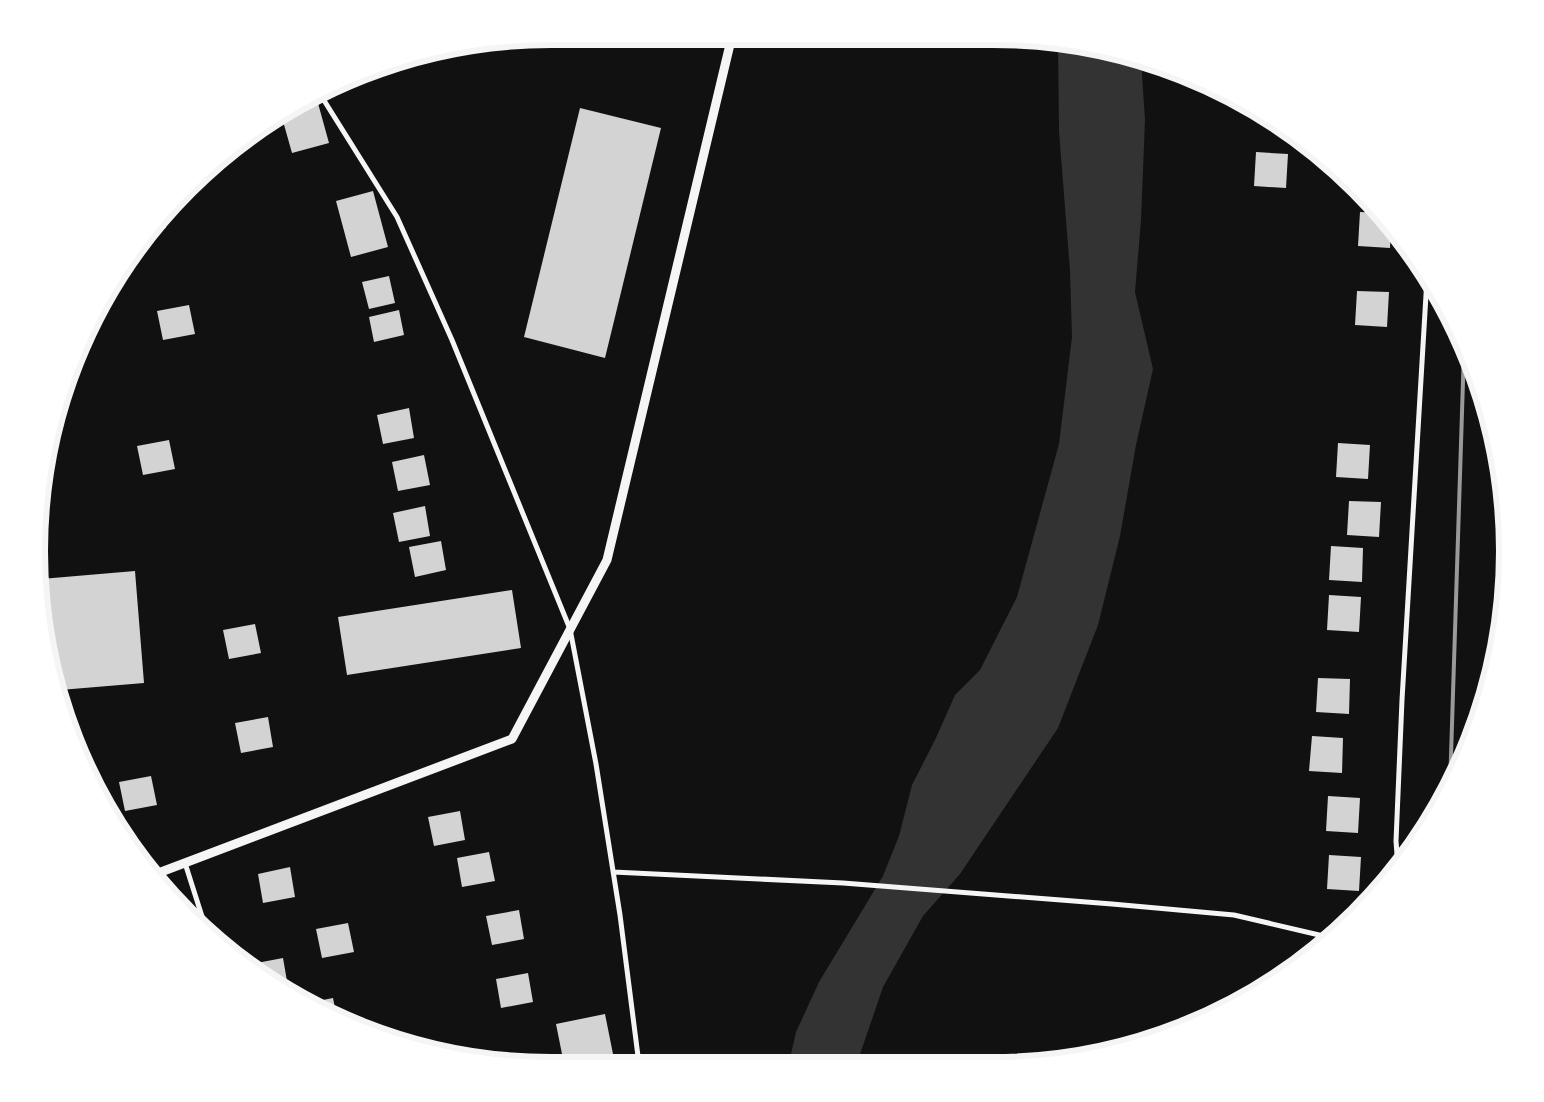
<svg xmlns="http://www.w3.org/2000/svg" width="1544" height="1102" viewBox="0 0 1544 1102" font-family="Inter,sans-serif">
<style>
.water{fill:#333}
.building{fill:#d3d3d3}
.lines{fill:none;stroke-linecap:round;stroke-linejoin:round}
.minor{stroke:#f5f5f5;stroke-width:5}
.tertiary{stroke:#f5f5f5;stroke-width:9}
.rail{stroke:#9a9a9a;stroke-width:4}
.rim{fill:none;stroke:#f5f5f5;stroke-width:6}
</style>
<rect width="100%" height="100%" fill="#111"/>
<!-- water -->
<path class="water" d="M 1058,43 L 1094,46 L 1141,60 L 1145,120 L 1141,220 L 1135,292 L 1153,369 L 1136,445 L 1120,536 L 1098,625 L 1058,728 L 960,874 L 923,916 L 883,987 L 857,1063 L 789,1063 L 796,1032 L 819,982 L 883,876 L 899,836 L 912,785 L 935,740 L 955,695 L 980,670 L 1017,597 L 1059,444 L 1072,337 L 1070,271 L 1059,131 Z"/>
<!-- building -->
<path class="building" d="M 316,96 L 329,143 L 292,153 L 281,114 Z
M 580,108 L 661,128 L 605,358 L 524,337 Z
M 1256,152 L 1288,154 L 1286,188 L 1254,186 Z
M 1335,167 L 1344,175 L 1335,175 Z
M 373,191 L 388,247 L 351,257 L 336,201 Z
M 1360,212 L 1381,213 L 1391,227 L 1390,248 L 1358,246 Z
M 163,213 L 166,228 L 151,231 Z
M 389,276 L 395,303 L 369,309 L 362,282 Z
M 1357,291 L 1389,292 L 1387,327 L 1355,325 Z
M 189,305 L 195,334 L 163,340 L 157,311 Z
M 399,310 L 404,335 L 374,342 L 369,317 Z
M 409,408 L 414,438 L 383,444 L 377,415 Z
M 169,440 L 175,469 L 143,475 L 137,446 Z
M 1338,443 L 1370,445 L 1368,479 L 1336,477 Z
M 424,455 L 430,485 L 398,491 L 392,462 Z
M 1349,501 L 1381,502 L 1379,537 L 1347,535 Z
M 425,506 L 430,536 L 399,542 L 393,513 Z
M 441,541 L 446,570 L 415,577 L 409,547 Z
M 1331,546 L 1363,548 L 1362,582 L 1329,580 Z
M 135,571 L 144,683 L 60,690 L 41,618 L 41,579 Z
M 512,590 L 521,648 L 347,675 L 338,617 Z
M 1329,595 L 1361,597 L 1359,632 L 1327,630 Z
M 255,624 L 261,653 L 229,659 L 223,630 Z
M 1318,678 L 1350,679 L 1349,714 L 1316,712 Z
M 268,717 L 273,747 L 241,753 L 235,723 Z
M 1312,736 L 1343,738 L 1342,773 L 1309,771 Z
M 151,776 L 157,805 L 125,811 L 119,782 Z
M 1328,796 L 1360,798 L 1358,833 L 1326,831 Z
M 460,811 L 465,840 L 434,846 L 428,817 Z
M 489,852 L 495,881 L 462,887 L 457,858 Z
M 1329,855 L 1361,857 L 1359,891 L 1327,889 Z
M 290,867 L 295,897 L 263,903 L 258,874 Z
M 519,910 L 524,939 L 492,945 L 486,916 Z
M 348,923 L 354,952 L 322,958 L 316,929 Z
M 283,958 L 288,987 L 284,988 L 251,968 L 251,964 Z
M 528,973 L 533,1002 L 501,1008 L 496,979 Z
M 333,998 L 337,1018 L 323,1013 L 308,1003 Z
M 605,1014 L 615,1064 L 564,1064 L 556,1024 Z"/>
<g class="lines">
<!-- minor -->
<path class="minor" d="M 320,94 L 397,217 L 452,340 L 570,629 L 596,764 L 620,915 L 639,1064
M 185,863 L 206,929
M 1398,868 L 1396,841 L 1402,700 L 1427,278
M 613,872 L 843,883 L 1112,904 L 1234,915 L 1332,938"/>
<!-- tertiary -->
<path class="tertiary" d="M 153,875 L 512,739 L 607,560 L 732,36"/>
<!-- rail -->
<path class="rail" d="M 1450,787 L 1464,350"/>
</g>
<!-- crop -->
<path d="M0 0H1544V1102H0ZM551 45H993A506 506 0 0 1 1499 551V551A506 506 0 0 1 993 1057H551A506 506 0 0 1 45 551V551A506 506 0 0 1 551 45Z" fill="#fff" fill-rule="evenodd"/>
<path class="rim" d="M551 45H993A506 506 0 0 1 1499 551V551A506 506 0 0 1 993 1057H551A506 506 0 0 1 45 551V551A506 506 0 0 1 551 45Z"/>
</svg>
